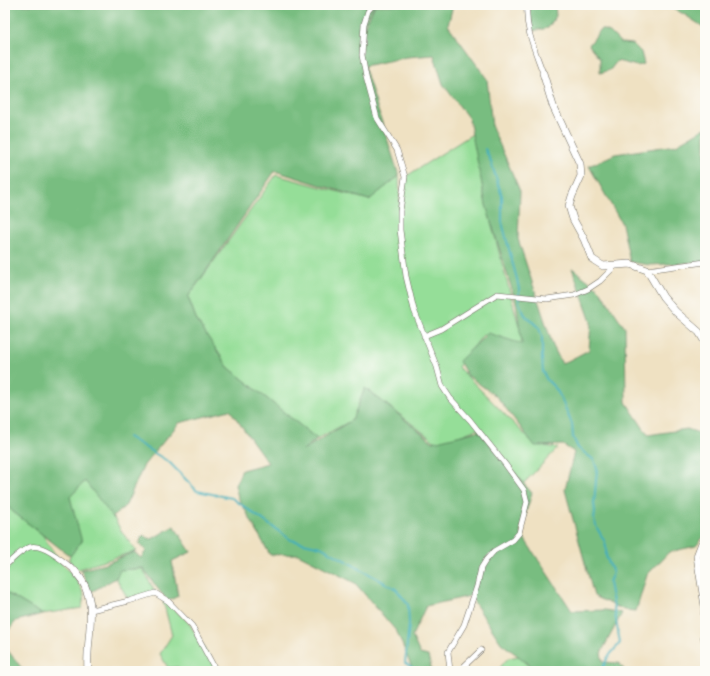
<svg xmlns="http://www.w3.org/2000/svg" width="710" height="676" viewBox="0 0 710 676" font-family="'Gochi Hand',sans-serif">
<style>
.green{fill:#95de98;stroke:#608462}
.forest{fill:#78bd80;stroke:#527456}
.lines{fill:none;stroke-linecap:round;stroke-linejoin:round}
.stream{stroke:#40afbb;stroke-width:2}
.street-casing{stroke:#706b60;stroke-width:6}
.secondary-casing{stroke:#706b60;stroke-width:8}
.street{stroke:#fff;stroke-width:5}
.secondary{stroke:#fff;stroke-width:7}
</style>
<rect width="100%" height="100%" fill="#fdfcf7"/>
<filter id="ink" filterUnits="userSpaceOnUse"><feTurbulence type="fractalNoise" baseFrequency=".025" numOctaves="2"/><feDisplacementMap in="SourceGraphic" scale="8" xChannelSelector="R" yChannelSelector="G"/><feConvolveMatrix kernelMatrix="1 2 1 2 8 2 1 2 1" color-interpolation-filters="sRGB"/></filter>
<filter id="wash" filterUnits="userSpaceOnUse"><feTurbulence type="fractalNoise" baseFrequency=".012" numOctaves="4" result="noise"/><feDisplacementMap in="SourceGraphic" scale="16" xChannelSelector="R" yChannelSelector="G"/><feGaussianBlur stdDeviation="0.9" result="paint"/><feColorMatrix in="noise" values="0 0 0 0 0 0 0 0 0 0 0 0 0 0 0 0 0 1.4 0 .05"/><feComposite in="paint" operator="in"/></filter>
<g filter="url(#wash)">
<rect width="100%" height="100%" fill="#efe1c2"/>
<!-- green -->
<path class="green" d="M 474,133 L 484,196 L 526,352 L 483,335 L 458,367 L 535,445 L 558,448 L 524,483 L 477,429 L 438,444 L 365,388 L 352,420 L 317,439 L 228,367 L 197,321 L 188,297 L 276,175 L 369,200 L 399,176 L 400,211 L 405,177 Z
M 85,481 L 112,515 L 122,532 L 136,551 L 76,570 L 71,563 L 69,558 L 80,542 L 70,497 Z
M 5,503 L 12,511 L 42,534 L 60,562 L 74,575 L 84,594 L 82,608 L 42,614 L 5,592 Z
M 119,569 L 143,569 L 156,594 L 128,599 L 116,578 Z
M 162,597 L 189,623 L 218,671 L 181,671 L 178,667 L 168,668 L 160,654 L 172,635 Z
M 519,656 L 535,671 L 497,671 L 508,658 Z"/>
<!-- forest -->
<path class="forest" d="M 5,5 L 374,5 L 364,24 L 364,28 L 375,5 L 453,5 L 448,25 L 487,79 L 492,127 L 520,191 L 518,239 L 553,346 L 562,364 L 589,350 L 591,322 L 572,268 L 599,289 L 625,328 L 626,402 L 648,435 L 687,429 L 705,435 L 705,535 L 696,546 L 669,552 L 647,575 L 636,611 L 624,610 L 594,596 L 565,490 L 574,452 L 563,445 L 535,446 L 497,397 L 467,375 L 459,361 L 488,333 L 522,344 L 516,303 L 486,205 L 469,119 L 443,84 L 434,55 L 407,57 L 364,66 L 399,176 L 369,200 L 275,171 L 188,297 L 197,321 L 228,367 L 317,439 L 303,450 L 352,420 L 365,388 L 433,442 L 478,431 L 532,493 L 520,532 L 572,611 L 605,610 L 622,613 L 601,653 L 603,662 L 619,663 L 625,671 L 538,671 L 501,643 L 470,596 L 426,606 L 412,636 L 420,654 L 428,656 L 432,671 L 412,671 L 412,668 L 397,632 L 355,583 L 298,554 L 270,555 L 238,497 L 235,485 L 242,470 L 268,463 L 230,410 L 179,423 L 144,465 L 126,505 L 113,517 L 114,519 L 85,481 L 70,497 L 82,542 C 76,546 75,551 70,556 L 12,511 L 5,503 Z
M 530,5 L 555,5 L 556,16 L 548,28 L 532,31 L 529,10 Z
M 668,5 L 705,5 L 705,28 L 685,15 Z
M 601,29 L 610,32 L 621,43 L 633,44 L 641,52 L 644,64 L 637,66 L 617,61 L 610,70 L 600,73 L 600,59 L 589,45 Z
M 705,128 L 705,262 L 650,265 L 630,262 L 622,224 L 589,166 L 615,154 L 676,145 Z
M 174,526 L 191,552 L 172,561 L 178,596 L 168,601 L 158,589 L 143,568 L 120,570 L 116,578 L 91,592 L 81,570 L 105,564 L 134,552 L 141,558 L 146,551 L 139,544 L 143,536 L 152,539 Z
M 5,592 L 42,614 L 16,621 L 5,635 Z
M 5,647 L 24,671 L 5,671 Z"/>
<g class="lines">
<!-- stream -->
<path class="stream" d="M 485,149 L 491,162 L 502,196 L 502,222 L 512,261 L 517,279 L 519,289 L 519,303 L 525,315 L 539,328 L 542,337 L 542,359 L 543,372 L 547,380 L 556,389 L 561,398 L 572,424 L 573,437 L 578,448 L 594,460 L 597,469 L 594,504 L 595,511 L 594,520 L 597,528 L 605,542 L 606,547 L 606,556 L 613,573 L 609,582 L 610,588 L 613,602 L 620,643 L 608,657 L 601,671
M 128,437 L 169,462 L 197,491 L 232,498 L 291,540 L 321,547 L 396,589 L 408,604 L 409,624 L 405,663 L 418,671"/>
</g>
</g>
<g filter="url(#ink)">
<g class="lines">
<!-- street casing -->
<g class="street-casing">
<path id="street" d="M 373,5 L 368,11 L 364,24 L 362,55 L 366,77 L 377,118 L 397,150 L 405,177 L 400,211 L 400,230 L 406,276 L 414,310 L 437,367 L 442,386 L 450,398 L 470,420 L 505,464 L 524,490 L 527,502 L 519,533 L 513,540 L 494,551 L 486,560 L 481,568 L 477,586 L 464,625 L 448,652 L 450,671
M 527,5 C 525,30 535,50 543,73
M 647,270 L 705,262
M 424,336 L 441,329 L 497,294 L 547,299 L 574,295 L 588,289 L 600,281 L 616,265
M 5,566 C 12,560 21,550 30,547 C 43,543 66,563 75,571
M 91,610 L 129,601 L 155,593 L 168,601 L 192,626 L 216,671
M 459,671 L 481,650"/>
</g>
<!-- secondary casing -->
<g class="secondary-casing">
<path id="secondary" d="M 543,73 L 553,106 L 580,164 L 581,176 L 572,196 L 569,206 L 573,219 L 584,239 L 592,259 L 603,266 L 630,264 L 647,270 L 663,297 L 676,312 L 699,332 L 705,342
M 705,540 L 702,543 L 697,556 L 705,606 L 704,633 L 705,641
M 75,571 C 102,601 85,636 88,671"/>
</g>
<!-- street -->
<use href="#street" class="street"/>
<!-- secondary -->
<use href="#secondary" class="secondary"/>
</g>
</g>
<!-- margin -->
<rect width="710" height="676" fill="none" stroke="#fdfcf7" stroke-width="20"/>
</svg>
